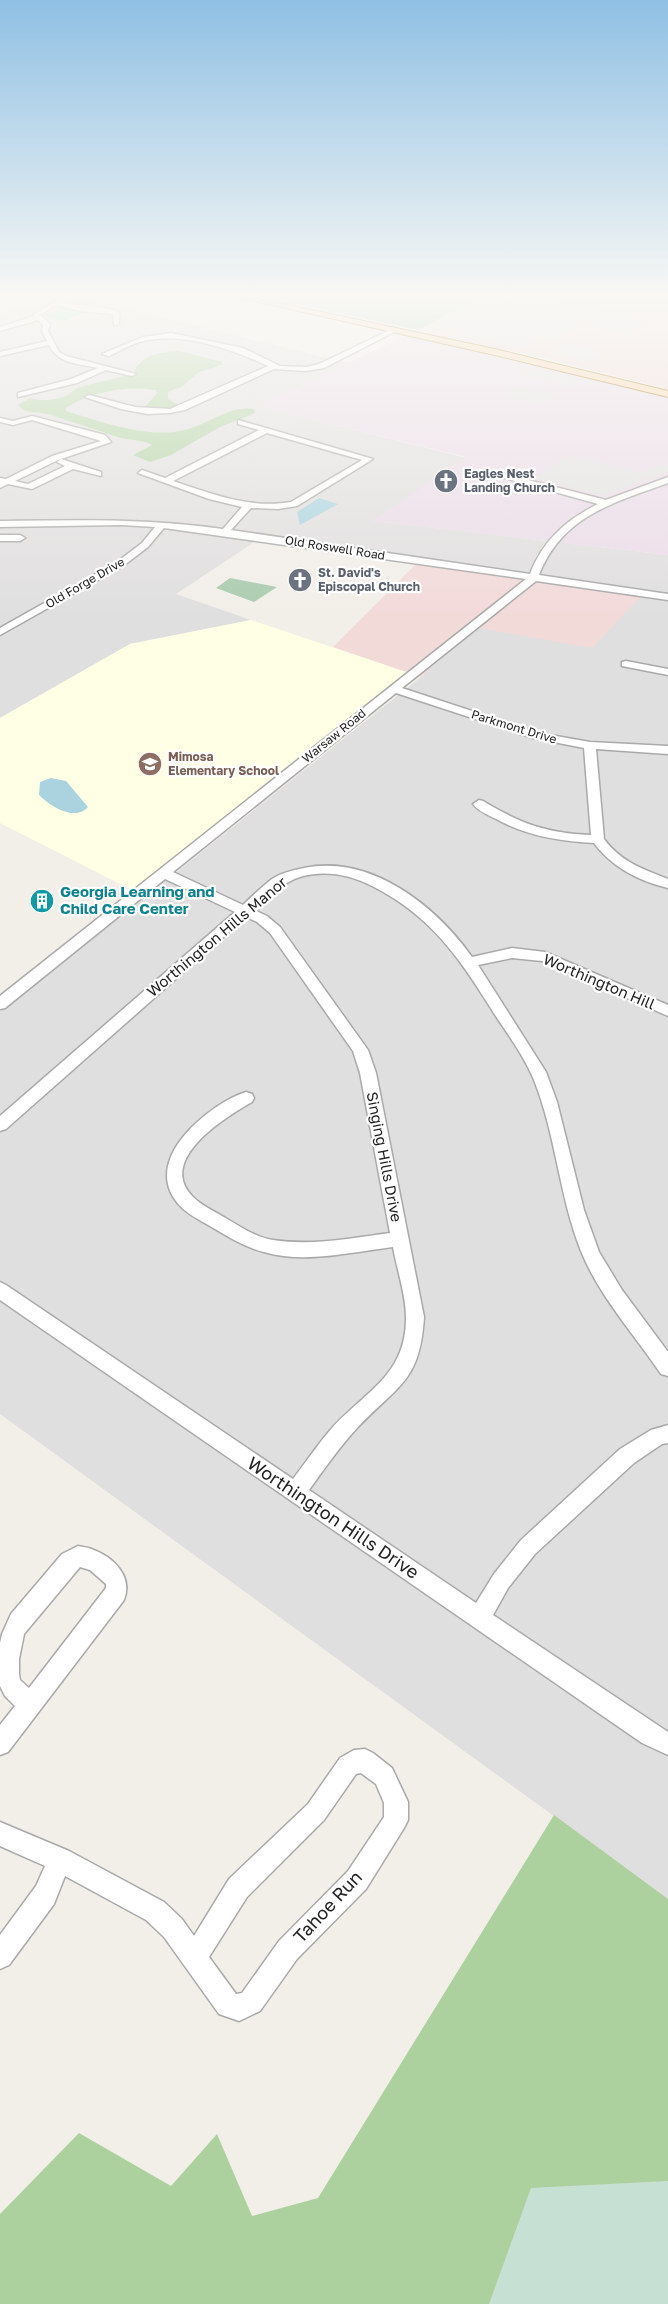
<svg xmlns="http://www.w3.org/2000/svg" width="668" height="2304" viewBox="0 0 668 2304" font-family="'Golos Text',sans-serif">
<style>
.residential{fill:#e0dfdf}
.commercial{fill:#f2dad9}
.industrial{fill:#ebdbe8}
.education{fill:#ffffe5}
.forest{fill:#add19e}
.wetland{fill:#c6e0d4}
.cemetery{fill:#aacbaf}
.pitch{fill:#88e0be}
.parking{fill:#e2e2e2}
.water{fill:#aad3df}
.lines{fill:none;stroke-linecap:round;stroke-linejoin:round}
.minor-casing{stroke:#a9a9a9;stroke-width:3}
.major-casing{stroke:#a06b00;stroke-width:2}
.minor{fill:#fff;fill-rule:evenodd}
.major{fill:#fcd6a4;fill-rule:evenodd}
.labels{text-anchor:middle;stroke-width:4.5;stroke-linejoin:round;paint-order:stroke}
.far-worship-label{font-size:12px;font-weight:bold;fill:#5b616d;stroke:#fff;text-anchor:start}
.far-street-label{font-size:12px;fill:#222;stroke:#fff}
.far-education-label{font-size:12px;font-weight:bold;fill:#785e54;stroke:#fff;text-anchor:start}
.culture-label{font-size:15px;font-weight:bold;fill:#0d838f;stroke:#fff;text-anchor:start}
.street-label{font-size:15px;fill:#222;stroke:#fff}
.near-street-label{font-size:18px;fill:#222;stroke:#fff}
</style>
<rect width="100%" height="100%" fill="#f2efe9"/>
<!-- residential -->
<path class="residential" d="M 75,296 L 348,363 L 258,406 L 467,458 L 373,521 L 668,555 L 668,1899 L 0,1414 L 0,1007 L 145,897 L 421,677 L 473,627 L 435,566 L 256,541 L 176,594 L 251,620 L 130,644 L 0,718 L 0,313 Z"/>
<!-- commercial -->
<path class="commercial" d="M 484,295 L 668,295 L 668,389 L 539,357 L 425,333 L 418,330 Z
M 417,563 L 645,592 L 592,648 L 473,627 L 421,677 L 333,647 Z"/>
<!-- industrial -->
<path class="industrial" d="M 405,336 L 507,358 L 668,398 L 668,555 L 372,521 L 466,457 L 257,406 Z"/>
<!-- education -->
<path class="education" d="M 251,620 L 412,674 L 138,893 L 0,823 L 0,718 L 130,644 Z"/>
<!-- forest -->
<path class="forest" d="M 179,351 L 222,362 L 222,365 L 199,372 L 183,386 L 168,392 L 168,399 L 179,405 C 169,411 156,411 145,407 L 157,393 L 156,390 C 128,385 89,392 66,408 L 66,411 C 102,422 147,439 185,430 C 209,424 229,405 254,409 L 255,413 L 220,427 L 171,455 L 150,462 L 133,455 L 152,445 L 146,442 L 121,438 L 48,414 L 25,411 L 18,405 L 30,398 C 41,402 57,400 68,395 C 72,393 74,389 78,388 C 97,381 116,380 134,372 C 142,354 162,352 179,351 Z
M 554,1815 L 668,1899 L 668,2304 L 0,2304 L 0,2214 L 79,2133 L 171,2186 L 217,2134 L 252,2216 L 318,2198 Z"/>
<!-- wetland -->
<path class="wetland" d="M 668,2181 L 668,2304 L 489,2304 L 531,2188 Z"/>
<!-- cemetery -->
<path class="cemetery" d="M 254,295 L 484,295 L 418,330 Z
M 230,578 L 277,587 L 254,602 L 216,588 Z"/>
<!-- pitch -->
<path class="pitch" d="M 63,307 L 85,312 L 64,321 L 42,316 Z"/>
<!-- parking -->
<path class="parking" d="M 490,295 L 539,297 L 648,321 L 626,335 L 580,325 L 550,342 L 541,340 L 522,349 L 453,334 L 456,332 L 441,329 L 439,330 L 428,326 Z
M 567,344 L 594,349 L 592,351 L 596,351 L 600,354 L 597,355 L 601,356 L 593,361 L 585,362 L 548,353 Z
M 528,368 L 579,380 L 570,386 L 518,374 Z
M 518,386 L 559,396 L 544,404 L 503,395 Z
M 569,455 L 639,473 L 663,464 L 668,466 L 668,472 L 603,496 L 535,478 Z"/>
<!-- water -->
<path class="water" d="M 319,498 L 338,504 L 300,525 L 297,512 Z
M 51,778 L 66,781 L 88,807 C 75,822 50,806 39,795 L 40,782 Z"/>
<g class="lines">
<!-- minor casing -->
<g class="minor-casing">
<path id="minor" d="M 72,295 L 81,295 L 63,303 C 78,306 110,306 119,313 L 119,324 L 114,325 L 113,314 L 81,311 L 57,305 L 40,315 L 50,324 L 48,331 L 59,352 L 66,356 L 136,374 L 132,376 L 106,370 L 77,383 L 18,397 L 18,393 L 71,379 L 98,368 C 80,364 58,364 49,345 L 0,356 L 0,352 L 47,341 L 42,331 L 43,325 L 38,320 L 0,331 L 0,327 L 34,316 L 34,314 L 54,302 Z
M 394,328 L 397,330 L 396,331 L 324,368 L 306,371 L 274,369 L 185,410 L 170,413 L 147,414 L 121,409 L 85,397 L 89,395 L 135,407 L 170,409 L 268,366 C 234,350 186,333 148,340 C 135,342 121,350 109,356 L 102,354 L 143,337 L 171,333 L 243,348 L 280,366 L 306,367 L 319,364 Z
M 32,416 L 105,435 L 111,442 L 58,460 L 15,481 L 28,484 L 65,466 L 57,462 L 61,459 L 101,472 L 101,476 L 73,469 L 32,489 L 8,484 L 0,488 L 0,478 L 6,479 L 52,456 L 101,441 L 32,420 L 13,425 L 0,422 L 0,418 L 13,421 Z
M 238,420 L 373,459 L 297,506 L 278,509 L 251,508 L 231,530 L 530,574 C 543,540 566,520 598,504 L 501,477 L 501,473 L 606,500 L 668,477 L 668,483 C 613,503 562,516 539,575 L 668,594 L 668,600 L 536,581 L 402,688 L 539,733 L 590,742 L 668,746 L 668,754 L 596,749 L 604,839 C 621,862 643,869 668,879 L 668,888 C 639,881 612,867 594,843 C 559,841 527,836 496,819 C 488,815 478,811 473,804 L 479,800 L 483,801 C 521,824 547,833 591,835 L 584,748 L 533,738 L 396,693 L 173,872 L 243,905 C 252,896 262,887 272,879 C 281,873 294,870 304,868 C 371,854 436,906 472,957 L 512,948 L 545,952 L 668,1005 L 668,1016 L 542,961 L 512,958 L 478,965 L 546,1072 L 557,1102 L 584,1210 L 599,1252 L 622,1290 L 668,1352 L 668,1376 L 661,1374 C 634,1334 599,1296 581,1251 C 559,1196 556,1135 534,1080 C 524,1056 509,1036 495,1015 C 461,960 432,916 372,886 C 351,875 326,870 303,876 C 282,882 269,896 254,910 L 267,916 L 280,927 L 368,1050 L 376,1073 L 424,1317 C 420,1382 398,1385 358,1427 C 340,1446 325,1468 309,1490 L 476,1603 L 494,1574 L 521,1540 L 620,1449 L 651,1430 L 668,1425 L 668,1443 L 662,1444 L 634,1463 L 535,1554 L 508,1588 L 493,1615 L 668,1732 L 668,1755 L 642,1743 L 0,1300 L 0,1282 L 6,1285 L 293,1479 C 306,1462 318,1444 332,1428 C 366,1391 406,1375 406,1318 C 406,1295 397,1270 393,1247 C 352,1252 305,1264 264,1252 C 244,1247 227,1236 210,1226 C 200,1220 189,1215 181,1207 C 155,1180 169,1150 192,1127 C 206,1113 227,1098 246,1092 L 252,1094 L 254,1098 L 252,1102 C 224,1118 156,1160 193,1197 C 201,1205 212,1210 222,1216 C 238,1225 254,1237 273,1240 C 312,1246 352,1238 390,1233 L 360,1073 L 353,1051 L 270,933 L 257,922 L 246,917 L 6,1129 L 0,1131 L 0,1116 L 235,912 L 165,879 L 5,1008 L 0,1009 L 0,996 L 526,579 L 164,528 L 148,547 L 123,566 L 0,635 L 0,628 L 117,562 L 142,543 L 155,527 L 121,525 L 0,527 L 0,521 C 75,520 148,518 223,529 L 242,507 L 209,499 L 138,473 L 142,470 L 165,478 L 259,430 L 238,424 ZM 267,433 L 362,460 L 291,502 C 250,509 212,494 173,481 Z
M 0,535 L 20,535 L 25,538 L 20,541 L 0,541 Z
M 626,661 L 668,669 L 668,675 L 622,666 L 622,662 Z
M 78,1546 C 104,1549 135,1571 124,1600 L 8,1752 L 0,1755 L 0,1725 L 15,1706 L 5,1696 L 0,1686 L 0,1643 L 2,1634 L 11,1614 L 62,1554 ZM 80,1567 L 90,1570 L 106,1584 L 106,1588 L 29,1688 L 20,1680 L 19,1674 L 19,1659 L 24,1634 Z
M 365,1749 L 373,1753 L 392,1768 L 408,1802 L 408,1820 L 404,1828 L 366,1889 L 297,1959 L 260,2011 L 239,2021 L 219,2014 L 164,1937 L 146,1920 L 65,1876 L 54,1904 L 9,1965 L 0,1969 L 0,1935 L 36,1886 L 45,1866 L 0,1846 L 0,1822 L 69,1851 L 164,1902 L 182,1919 L 194,1936 L 229,1879 L 308,1804 L 340,1758 L 354,1750 ZM 361,1773 L 376,1784 L 384,1803 L 384,1817 L 348,1871 L 279,1941 L 242,1993 L 236,1994 L 209,1957 L 247,1897 L 324,1820 L 356,1774 Z"/>
</g>
<!-- major casing -->
<g class="major-casing">
<path id="major" d="M 227,295 L 242,295 L 499,350 L 668,391 L 668,397 L 499,356 Z"/>
</g>
<!-- minor -->
<use href="#minor" class="minor"/>
<!-- major -->
<use href="#major" class="major"/>
</g>
<!-- sky -->
<linearGradient id="sky" x2="0" y2="1"><stop stop-color="#8fc0e4"/><stop offset="0.48" stop-color="#f9f8f5"/><stop offset="1" stop-color="#f9f8f5" stop-opacity="0"/></linearGradient>
<rect width="668" height="617" fill="url(#sky)"/>
<!-- icons -->
<defs>
<g id="church-disc" transform="scale(1.25)"><circle r="9.5" fill="#6b7280" stroke="#fff"/><path d="M-1.2-6h2.4v3.5h3.3v2.4h-3.3V6h-2.4V-.1h-3.3v-2.4h3.3Z" fill="#fff"/></g>
<g id="school-disc" transform="scale(1.25)"><circle r="9.5" fill="#8d6e63" stroke="#fff"/><path d="M0-5L7-2L0 1L-7-2ZM-4 1L0 2.5L4 1V4Q0 6-4 4Z" fill="#fff"/></g>
<g id="building-disc" transform="scale(1.25)"><circle r="9.5" fill="#0f9aa8" stroke="#fff"/><path d="M-4-6H4V6H1V3H-1V6H-4ZM-2.5-4.3h1.7v1.8h-1.7ZM.8-4.3h1.7v1.8H.8ZM-2.5-1h1.7V.8h-1.7ZM.8-1h1.7V.8H.8Z" fill="#fff"/></g>
</defs>
<g fill-rule="evenodd">
<use href="#church-disc" x="446" y="481"/>
<use href="#church-disc" x="300" y="580"/>
<use href="#school-disc" x="150" y="764"/>
<use href="#building-disc" x="42" y="901"/>
</g>
<g class="labels">
<!-- far-worship labels -->
<g class="far-worship-label">
<text x="464" y="478">Eagles Nest<tspan x="464" dy="14">Landing Church</tspan></text>
<text x="318" y="577">St. David's<tspan x="318" dy="14">Episcopal Church</tspan></text>
</g>
<!-- far-street labels -->
<g class="far-street-label">
<text transform="translate(335 548) rotate(9)" y="4">Old Roswell Road</text>
<text transform="translate(85 583) rotate(-30)" y="4">Old Forge Drive</text>
<text transform="translate(514 727) rotate(17)" y="4">Parkmont Drive</text>
<text transform="translate(334 736) rotate(-39)" y="4">Warsaw Road</text>
</g>
<!-- far-education labels -->
<g class="far-education-label">
<text x="168" y="761">Mimosa<tspan x="168" dy="14">Elementary School</tspan></text>
</g>
<!-- culture labels -->
<g class="culture-label">
<text x="60" y="897">Georgia Learning and<tspan x="60" dy="17">Child Care Center</tspan></text>
</g>
<!-- street labels -->
<g class="street-label">
<text transform="translate(217 937) rotate(-40)" y="5">Worthington Hills Manor</text>
<text transform="translate(599 982) rotate(23)" y="5">Worthington Hill</text>
<text transform="translate(384 1157) rotate(79)" y="5">Singing Hills Drive</text>
</g>
<!-- near-street labels -->
<g class="near-street-label">
<text transform="translate(333 1518) rotate(34)" y="6">Worthington Hills Drive</text>
<text transform="translate(328 1907) rotate(-47)" y="6">Tahoe Run</text>
</g>
</g>
</svg>
